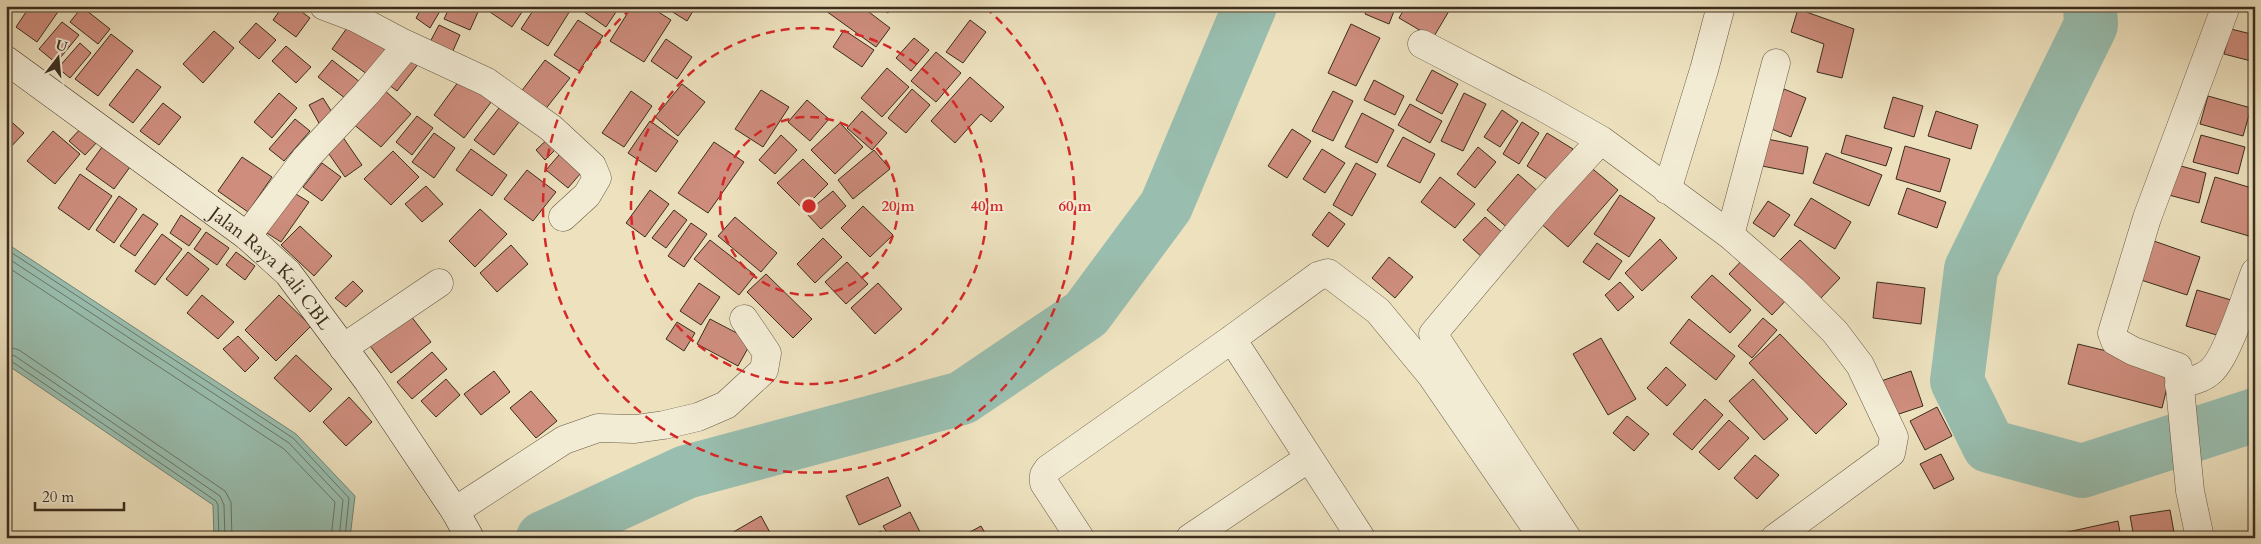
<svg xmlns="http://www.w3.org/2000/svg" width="2261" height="544" viewBox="0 0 2261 544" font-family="Cardo,serif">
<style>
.water{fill:#99beaf;stroke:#738475}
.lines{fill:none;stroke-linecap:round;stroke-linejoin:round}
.shore{stroke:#6a7666;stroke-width:1}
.river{stroke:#99beaf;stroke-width:54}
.building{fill:#ce8d7d;stroke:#3a2d1e}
.street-casing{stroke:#675a46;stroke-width:29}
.secondary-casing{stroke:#3a2d1e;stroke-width:29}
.street{stroke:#f3ecd5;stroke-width:28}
.secondary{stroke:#f3ecd5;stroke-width:28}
.ring{fill:none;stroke:#d62828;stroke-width:2.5;stroke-dasharray:9 6}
.labels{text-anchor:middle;stroke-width:4;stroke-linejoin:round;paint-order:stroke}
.street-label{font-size:19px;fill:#3a2d1e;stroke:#f3ecd5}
.centre{fill:#d62828;stroke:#f3ecd5;stroke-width:2.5}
.ring-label{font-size:15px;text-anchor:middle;font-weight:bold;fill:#d62828;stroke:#f3ecd5;stroke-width:4;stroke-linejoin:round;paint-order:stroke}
</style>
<rect width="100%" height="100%" fill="#ede1be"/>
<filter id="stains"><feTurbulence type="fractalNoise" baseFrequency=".004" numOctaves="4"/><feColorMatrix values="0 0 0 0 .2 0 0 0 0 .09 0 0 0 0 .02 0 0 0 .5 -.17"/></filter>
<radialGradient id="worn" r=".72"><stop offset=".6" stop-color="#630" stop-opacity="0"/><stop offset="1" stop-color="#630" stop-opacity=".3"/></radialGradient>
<!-- water -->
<path class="water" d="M 6,243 L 296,434 L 355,496 L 350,538 L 214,538 L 213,505 L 6,364 Z"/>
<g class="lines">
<!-- shore -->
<path class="shore" d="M 6,249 L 293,438 L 349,498 L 345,538
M 6,257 L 289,443 L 343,500 L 339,538
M 6,266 L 284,449 L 335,502 L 331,538
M 6,346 L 19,350 L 225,491 L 231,502 L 232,538
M 6,354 L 15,356 L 220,496 L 224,505 L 225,538
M 6,360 L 11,361 L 216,501 L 218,505 L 219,538"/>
<!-- river -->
<path class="river" d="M 2090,6 L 2091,25 L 1971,269 L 1957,381 L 1989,446 L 2082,471 L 2255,415
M 543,538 L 686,472 L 962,398 L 1086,314 L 1166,206 L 1250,6"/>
</g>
<!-- building -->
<path class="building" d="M 30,6 L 62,6 L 37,42 L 16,27 Z
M 283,6 L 294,6 L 310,18 L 296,37 L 273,20 Z
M 423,6 L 443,6 L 430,28 L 416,18 Z
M 450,6 L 464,6 L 478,12 L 470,30 L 444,19 Z
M 490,6 L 526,6 L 512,27 L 487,10 Z
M 536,6 L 573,6 L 548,46 L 521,29 Z
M 582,6 L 620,6 L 606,27 L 580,9 Z
M 632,6 L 649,6 L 671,20 L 644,62 L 610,41 Z
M 663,6 L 696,6 L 687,21 Z
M 830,6 L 861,6 L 890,28 L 876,47 L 826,11 Z
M 877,6 L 892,6 L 888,13 Z
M 1368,6 L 1396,6 L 1389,24 L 1365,14 Z
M 1406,6 L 1452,6 L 1433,38 L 1399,18 Z
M 82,7 L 110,29 L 98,44 L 70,22 Z
M 1798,9 L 1854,29 L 1842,78 L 1817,72 L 1824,44 L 1791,32 Z
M 578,20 L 603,36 L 579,71 L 554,55 Z
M 970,20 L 986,32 L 963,63 L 946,52 Z
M 352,21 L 387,47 L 367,74 L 332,49 Z
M 62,22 L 79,35 L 56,63 L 39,49 Z
M 256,23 L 276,40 L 259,59 L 239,42 Z
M 1351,24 L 1380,38 L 1356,86 L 1328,73 Z
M 439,25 L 460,35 L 452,53 L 430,42 Z
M 2231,29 L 2255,35 L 2255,62 L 2224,54 Z
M 844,30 L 874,50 L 862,67 L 833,47 Z
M 214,31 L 234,48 L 203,83 L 183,64 Z
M 111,34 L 133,51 L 98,96 L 75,79 Z
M 914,38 L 929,50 L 911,71 L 896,58 Z
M 666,39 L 692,57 L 677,79 L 651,61 Z
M 80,43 L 91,53 L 70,78 L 58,68 Z
M 286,46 L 311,67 L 296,83 L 272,61 Z
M 407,46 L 423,58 L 397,91 L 381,79 Z
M 936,52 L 961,73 L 936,102 L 911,81 Z
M 332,60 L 360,82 L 346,99 L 318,77 Z
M 545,60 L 570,78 L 544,111 L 520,93 Z
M 887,68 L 909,87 L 882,117 L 861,98 Z
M 137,69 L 161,87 L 133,123 L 109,105 Z
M 1432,70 L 1458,84 L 1442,114 L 1416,100 Z
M 464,74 L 495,97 L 464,138 L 434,115 Z
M 970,77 L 1004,107 L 991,122 L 981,114 L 955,143 L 931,121 Z
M 1374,80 L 1404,96 L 1395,115 L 1364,100 Z
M 682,84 L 705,102 L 678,136 L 655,117 Z
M 383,89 L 411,114 L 381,147 L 352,123 Z
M 912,89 L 930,105 L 906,133 L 888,118 Z
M 1784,89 L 1806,98 L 1791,137 L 1769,128 Z
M 761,90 L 789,107 L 763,147 L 735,129 Z
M 631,91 L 652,106 L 624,147 L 602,133 Z
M 1333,91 L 1353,101 L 1333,141 L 1312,131 Z
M 279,93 L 297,108 L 272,138 L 254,122 Z
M 1464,93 L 1486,104 L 1463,151 L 1441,141 Z
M 2208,96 L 2251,108 L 2243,136 L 2200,124 Z
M 1893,97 L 1923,106 L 1914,137 L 1884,128 Z
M 323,98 L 335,117 L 320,125 L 309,105 Z
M 807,100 L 829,119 L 810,141 L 788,122 Z
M 163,103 L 181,117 L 159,145 L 140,131 Z
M 1410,104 L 1442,121 L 1430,143 L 1398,125 Z
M 499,108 L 519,122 L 494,155 L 474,140 Z
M 1502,110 L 1518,121 L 1500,147 L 1484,137 Z
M 862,111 L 887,133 L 872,150 L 847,128 Z
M 1936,111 L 1978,125 L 1971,149 L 1928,136 Z
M 1362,113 L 1394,130 L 1377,163 L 1345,147 Z
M 417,116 L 433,128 L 412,155 L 396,142 Z
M 6,117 L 24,133 L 6,152 Z
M 295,119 L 310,131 L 284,161 L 269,149 Z
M 650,121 L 678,141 L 656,172 L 628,153 Z
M 1522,122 L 1539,133 L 1519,164 L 1503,154 Z
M 840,123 L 863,147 L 835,174 L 811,150 Z
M 83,126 L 99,140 L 85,155 L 69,141 Z
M 1292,129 L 1311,141 L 1287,178 L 1268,166 Z
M 53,131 L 80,154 L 55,184 L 27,161 Z
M 340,133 L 362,165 L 345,177 L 322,144 Z
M 434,133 L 455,148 L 434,178 L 412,162 Z
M 554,133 L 563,142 L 545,160 L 536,150 Z
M 1547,133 L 1573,149 L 1553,183 L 1527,166 Z
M 781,135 L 797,150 L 775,174 L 759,160 Z
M 1846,135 L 1892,148 L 1886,166 L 1841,153 Z
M 2201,135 L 2245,147 L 2238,174 L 2193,162 Z
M 1403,137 L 1435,154 L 1420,183 L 1387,166 Z
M 1767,139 L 1808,147 L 1803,174 L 1762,166 Z
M 714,142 L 744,162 L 708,213 L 678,193 Z
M 1905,146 L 1950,159 L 1940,192 L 1896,179 Z
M 102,147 L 130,167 L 114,189 L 86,169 Z
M 1478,147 L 1496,162 L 1475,188 L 1457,174 Z
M 565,148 L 587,166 L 568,188 L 546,170 Z
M 471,149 L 507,175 L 492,196 L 456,170 Z
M 1322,149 L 1345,163 L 1325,193 L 1303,179 Z
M 874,150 L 890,169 L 853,199 L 838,180 Z
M 393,151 L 419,177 L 391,205 L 364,179 Z
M 1826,153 L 1882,175 L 1869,206 L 1813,183 Z
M 242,157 L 272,177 L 248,212 L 218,191 Z
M 803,159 L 828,184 L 803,209 L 777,183 Z
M 322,163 L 341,177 L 322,201 L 303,187 Z
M 1356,163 L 1376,174 L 1352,216 L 1333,205 Z
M 2174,164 L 2206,173 L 2199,203 L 2165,194 Z
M 1588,165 L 1618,190 L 1568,247 L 1539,222 Z
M 527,170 L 556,192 L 533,221 L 504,199 Z
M 80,174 L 112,196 L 89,230 L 58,208 Z
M 1518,174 L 1541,194 L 1510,230 L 1487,210 Z
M 1440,177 L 1475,204 L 1455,228 L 1421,202 Z
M 2215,177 L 2255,189 L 2255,215 L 2249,236 L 2201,222 Z
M 426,186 L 443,204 L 422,222 L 405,204 Z
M 286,188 L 309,202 L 281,242 L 259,228 Z
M 1907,188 L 1946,202 L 1937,228 L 1898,214 Z
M 650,190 L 669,204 L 645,237 L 626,223 Z
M 833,191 L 846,206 L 821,229 L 806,213 Z
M 1620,195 L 1655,218 L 1629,257 L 1594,234 Z
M 119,196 L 137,209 L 114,243 L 96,230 Z
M 1811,198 L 1851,222 L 1835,249 L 1794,225 Z
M 1768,201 L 1790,215 L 1774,237 L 1753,223 Z
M 863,206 L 893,235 L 870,257 L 841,228 Z
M 480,209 L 507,234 L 475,267 L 449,241 Z
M 674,210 L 687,220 L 666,248 L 652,238 Z
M 1329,212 L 1345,224 L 1328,247 L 1312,235 Z
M 143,214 L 158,224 L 135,256 L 120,246 Z
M 181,215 L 201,229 L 189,246 L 170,233 Z
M 735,217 L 777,253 L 761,272 L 718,236 Z
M 1485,217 L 1505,235 L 1483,258 L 1463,240 Z
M 691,223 L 707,234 L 684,267 L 668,256 Z
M 300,226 L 332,256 L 314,276 L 281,245 Z
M 206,232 L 229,248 L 217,265 L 194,249 Z
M 162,234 L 182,249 L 155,285 L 135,271 Z
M 823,238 L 842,257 L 815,283 L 797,264 Z
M 1660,239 L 1677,258 L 1642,291 L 1625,273 Z
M 710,240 L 755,275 L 739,295 L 694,259 Z
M 1800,240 L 1840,278 L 1820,299 L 1780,260 Z
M 2151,240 L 2200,257 L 2187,295 L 2138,279 Z
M 1597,243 L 1622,261 L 1609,280 L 1583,262 Z
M 511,245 L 528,264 L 497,292 L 480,273 Z
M 188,252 L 209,269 L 187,296 L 166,279 Z
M 236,252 L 255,266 L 245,280 L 226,265 Z
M 1746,256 L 1790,296 L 1772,315 L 1729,274 Z
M 1389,257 L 1413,277 L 1395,298 L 1372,278 Z
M 847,262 L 868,284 L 846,304 L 825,282 Z
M 766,274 L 812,319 L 793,338 L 747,292 Z
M 1712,275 L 1751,310 L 1730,333 L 1691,297 Z
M 353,281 L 363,291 L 346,307 L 335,298 Z
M 1620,282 L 1634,297 L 1618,311 L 1605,295 Z
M 1877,282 L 1925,288 L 1921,324 L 1873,318 Z
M 699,283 L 720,297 L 701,325 L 680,311 Z
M 878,283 L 902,309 L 875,334 L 851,308 Z
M 2197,290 L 2238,302 L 2227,338 L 2186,326 Z
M 202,295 L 234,322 L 218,339 L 187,313 Z
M 279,295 L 311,326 L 276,361 L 245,330 Z
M 407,311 L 431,342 L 391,373 L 367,342 Z
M 1763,318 L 1777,330 L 1752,358 L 1738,346 Z
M 710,319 L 752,341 L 738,366 L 697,344 Z
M 1689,319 L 1735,356 L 1716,380 L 1670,343 Z
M 677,322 L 695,333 L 684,351 L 666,339 Z
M 1780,334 L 1847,404 L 1816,434 L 1749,363 Z
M 238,336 L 259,358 L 245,372 L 223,349 Z
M 1601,338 L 1636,399 L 1608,415 L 1573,354 Z
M 2078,344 L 2172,367 L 2162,408 L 2068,384 Z
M 432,352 L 447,369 L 412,399 L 397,382 Z
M 296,355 L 332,389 L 310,412 L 274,378 Z
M 1666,367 L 1686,385 L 1667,406 L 1647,388 Z
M 494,371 L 510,392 L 481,415 L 464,394 Z
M 1911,371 L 1923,406 L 1890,417 L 1878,382 Z
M 446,379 L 460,395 L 436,417 L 421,401 Z
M 1753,379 L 1788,419 L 1764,440 L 1729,401 Z
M 531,391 L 557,421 L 536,438 L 510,408 Z
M 349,397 L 372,422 L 346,446 L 323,422 Z
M 1705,399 L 1723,415 L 1692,450 L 1673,434 Z
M 1937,407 L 1952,436 L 1925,450 L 1910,421 Z
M 1627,416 L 1649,434 L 1634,451 L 1613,433 Z
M 1729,420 L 1749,438 L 1719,470 L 1699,452 Z
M 1941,454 L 1954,479 L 1934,489 L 1920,464 Z
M 1755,455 L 1779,475 L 1757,499 L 1734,478 Z
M 888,477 L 901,506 L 859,525 L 846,496 Z
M 2170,510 L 2175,538 L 2134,538 L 2130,516 Z
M 910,512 L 923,538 L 890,538 L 883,526 Z
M 761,516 L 773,538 L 723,538 Z
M 2118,521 L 2121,538 L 2040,538 Z
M 981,526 L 988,538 L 959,538 Z
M 881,531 L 884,538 L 867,538 Z"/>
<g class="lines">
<!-- street casing -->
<g class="street-casing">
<path id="street" d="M 324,6 L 356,18 L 403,43 L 487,82 L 551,128 L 592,166 L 597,178 L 587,195 L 563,217
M 1422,44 L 1541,106 L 1601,140 L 1730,235 L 1776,63
M 1667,190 L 1704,70 L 1721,6
M 1730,235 L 1793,290 L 1835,332 L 1860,365 L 1894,437 L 1891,453 L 1775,538
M 247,236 L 306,158 L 366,94 L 407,45
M 1232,339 L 1361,538
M 343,348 L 439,283
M 2179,385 C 2190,381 2203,379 2211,371 C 2228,356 2246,295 2255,272
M 455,511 L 564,440 L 598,428 L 635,429 L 664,425 L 698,417 L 726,405 L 764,370 L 767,353 L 744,319
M 1080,538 L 1044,483 L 1044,475 L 1048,469 L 1232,339 L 1318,276 L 1328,273 L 1378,311 L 1431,375 L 1543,538
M 1190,538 L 1309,458
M 1567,538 L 1433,334 L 1545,201 L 1601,140
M 2200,538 L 2190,491 L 2178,367 L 2133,351 L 2115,341 L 2112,333 L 2147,218 L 2226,6"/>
</g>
<!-- secondary casing -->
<g class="secondary-casing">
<g id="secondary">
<path id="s1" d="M 6,60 L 247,236 L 288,273 L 368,381 L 455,511 L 470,538"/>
</g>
</g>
<!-- street -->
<use href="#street" class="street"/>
<!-- secondary -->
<use href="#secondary" class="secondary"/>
</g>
<!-- distance rings -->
<g class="ring">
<circle cx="809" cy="206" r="89"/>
<circle cx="809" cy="206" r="178"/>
<path d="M985 7A266 266 0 1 1 633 7"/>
</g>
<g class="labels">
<!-- street labels -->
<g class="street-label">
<text dy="7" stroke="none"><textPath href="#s1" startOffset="338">Jalan Raya Kali CBL</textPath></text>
</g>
</g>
<circle cx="809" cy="206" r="8" class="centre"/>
<g class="ring-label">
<text x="898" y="211">20 m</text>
<text x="987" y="211">40 m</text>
<text x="1075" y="211">60 m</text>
</g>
<!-- margin -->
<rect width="2261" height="544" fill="none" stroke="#ede1be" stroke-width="25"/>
<rect x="8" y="8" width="2246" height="529" fill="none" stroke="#3a2d1e" stroke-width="2.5"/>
<rect x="12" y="12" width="2236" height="519" fill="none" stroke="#3a2d1e"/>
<!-- north arrow -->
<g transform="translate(58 58) rotate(16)" stroke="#f3ecd5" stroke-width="4" paint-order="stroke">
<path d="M0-4L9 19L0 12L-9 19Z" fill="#3a2d1e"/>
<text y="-8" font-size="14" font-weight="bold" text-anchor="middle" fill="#3a2d1e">U</text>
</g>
<!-- scale -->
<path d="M35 502v8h89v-8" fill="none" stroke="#3a2d1e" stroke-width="2.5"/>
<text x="42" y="502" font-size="15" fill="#3a2d1e" stroke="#f3ecd5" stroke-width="4" paint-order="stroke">20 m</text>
<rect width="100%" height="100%" filter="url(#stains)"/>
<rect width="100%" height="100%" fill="url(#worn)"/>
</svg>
